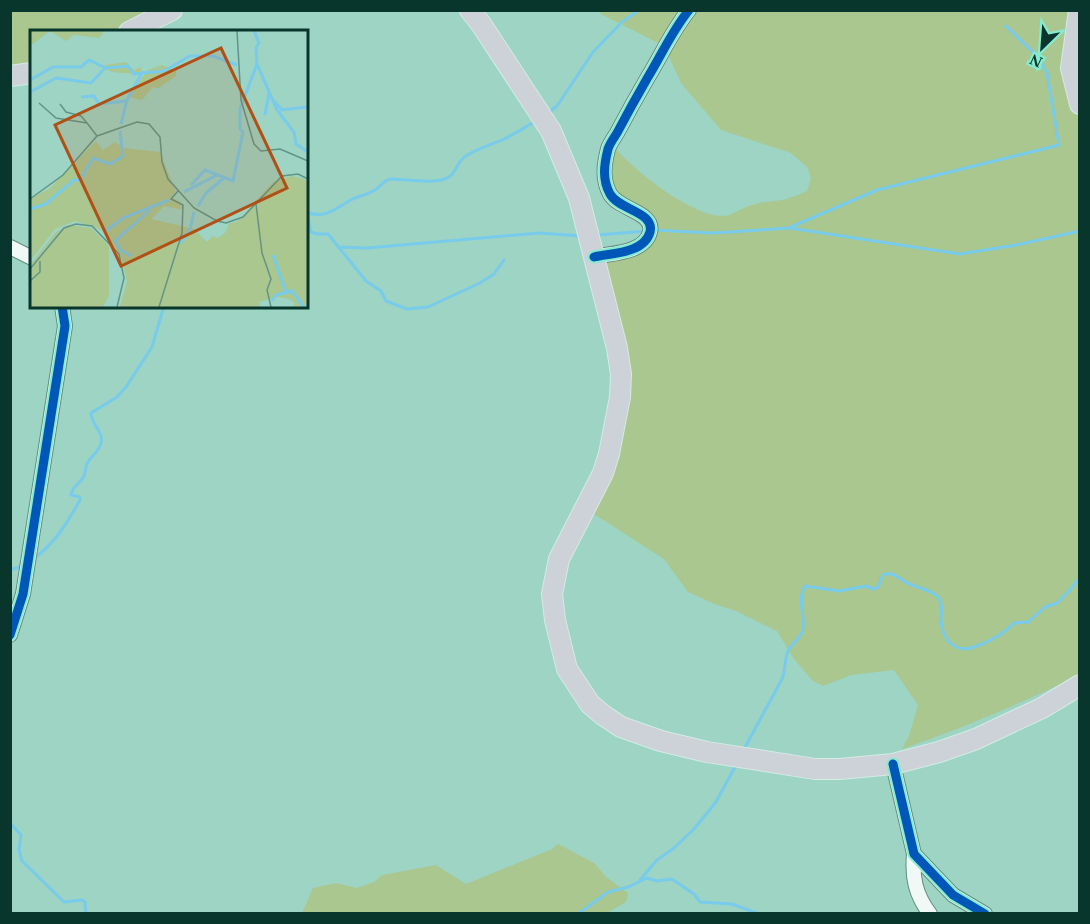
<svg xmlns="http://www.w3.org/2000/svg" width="1090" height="924" viewBox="0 0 1090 924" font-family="'Times New Roman',serif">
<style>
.green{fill:#a9c78f}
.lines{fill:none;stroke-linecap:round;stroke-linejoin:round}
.stream{stroke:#78cbea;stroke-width:3}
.minor-casing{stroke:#648c82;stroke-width:16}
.highway-casing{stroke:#d3ece4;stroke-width:22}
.minor{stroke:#f0f9f6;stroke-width:14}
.highway{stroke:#ccd2d8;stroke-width:20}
.cycleway-casing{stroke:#86ebcf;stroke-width:13}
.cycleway{stroke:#0057b8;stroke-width:9}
.inset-river{fill:none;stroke:#78cbea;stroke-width:3}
.inset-road{fill:none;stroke:#619587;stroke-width:1.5}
.view{fill:#b05014;fill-opacity:0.15;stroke:#b05014;stroke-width:3}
.inset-edge{fill:none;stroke:#08362c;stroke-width:3}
</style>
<rect width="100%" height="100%" fill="#9dd4c4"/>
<!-- green -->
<path class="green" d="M 10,11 L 170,11 L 133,31 L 32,32 L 31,73 L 11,73 Z
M 600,11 L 1069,11 L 1080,111 L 1079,675 C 1022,703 963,728 902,749 L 909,736 L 918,705 L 894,670 L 851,675 L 823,686 L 813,681 L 794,659 L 777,631 L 734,610 L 717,605 L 688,592 L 664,559 L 591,512 L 623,433 L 604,259 L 632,252 L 646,231 L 607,193 L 612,144 C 630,168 692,217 723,216 C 732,216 741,208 749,206 C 760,201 774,202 786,199 C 793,197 800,194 807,191 L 811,179 L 808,168 L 791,153 L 721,130 L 681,83 L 664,46 L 601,14 Z
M 558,844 L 594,863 L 606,877 L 628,893 L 626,902 L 605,914 L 302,913 L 313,888 L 336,883 L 357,888 L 374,882 L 382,875 L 436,865 L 466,884 L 552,849 Z"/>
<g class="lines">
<!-- stream -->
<path class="stream" d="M 547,114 L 557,106 L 593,52 L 622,22 L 639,10
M 306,212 C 324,219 334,210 349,201 C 357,196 367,195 375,190 C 381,186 383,181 390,179 C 403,179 439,185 449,177 C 456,173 457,161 466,156 C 478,148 491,145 504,139 C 515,134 525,127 536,121
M 307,212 L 311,232 L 317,234 L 328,234 L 366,281 L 381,291 L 386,301 L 407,309 L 428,307 L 480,283 L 494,274 L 504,260
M 791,227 L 877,190 L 1059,145 L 1047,73 L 1037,56 L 1006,26
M 653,230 L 713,233 L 789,228 L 960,254 L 1016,245 L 1080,231
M 597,235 L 647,231
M 338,247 L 367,248 L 539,233 L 581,236
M 33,559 C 55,544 67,523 80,500 L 80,497 L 71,495 C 72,486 80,484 84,476 C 86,471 85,466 88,462 C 92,455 99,452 101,443 C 104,432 91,424 91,413 L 117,397 L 126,387 L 152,347 L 164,306
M 10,570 L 22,566
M 743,751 L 782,679 C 786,670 784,660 788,651 C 791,643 802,639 803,628 C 805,614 797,599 805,586 L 839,591 L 866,586 L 873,589 L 878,587 L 883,575 C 892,571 897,577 904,581 C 914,588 929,588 938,597 C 943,604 941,612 941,620 C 942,639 955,654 974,647 C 988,642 1004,634 1014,623 L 1028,622 L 1045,607 L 1057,603 L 1069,591 L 1080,577
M 10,823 L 21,835 L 19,850 L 22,861 L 64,902 L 82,900 L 85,902 L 86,914
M 640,880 L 657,860 L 674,848 L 694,829 L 716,802 L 736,765
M 578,914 L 608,892 L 628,887 L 647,878 L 657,881 L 672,879 L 694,894 L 700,902 L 732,904 L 759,914"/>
<!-- minor casing -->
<g class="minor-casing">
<path id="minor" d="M 10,247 L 32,258
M 594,257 C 610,253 644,254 650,232 C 655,212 619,210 610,194 C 602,179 604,165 608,149 C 610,143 614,138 617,133 C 627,114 637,96 648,77 C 662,54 672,31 689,10
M 10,635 L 23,594 L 65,326 L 62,306
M 893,764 L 914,854 L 953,895 L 985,914
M 914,854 C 912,877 915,894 930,914"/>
</g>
<!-- highway casing -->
<g class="highway-casing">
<path id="highway" d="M 470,10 L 481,24 L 551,131 L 579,198 L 617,348 L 621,374 L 620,397 L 609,454 L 603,473 L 559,559 L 552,594 L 555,620 L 567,669 L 590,704 L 603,715 L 621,727 L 661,741 L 707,752 L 815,769 L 840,769 L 893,764 L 939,752 L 976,739 L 1042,708 L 1080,685
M 1079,10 L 1071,68 L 1080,104
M 129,32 L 172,10
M 10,76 L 32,73"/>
</g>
<!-- minor -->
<use href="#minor" class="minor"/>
<!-- highway -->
<use href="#highway" class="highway"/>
<!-- cycleway casing -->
<g class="cycleway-casing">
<path id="cycleway" d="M 594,257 C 610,253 644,254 650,232 C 655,212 619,210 610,194 C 602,179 604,165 608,149 C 610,143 614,138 617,133 C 627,114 637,96 648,77 C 662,54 672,31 689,10
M 10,635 L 23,594 L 65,326 L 62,306
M 893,764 L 914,854 L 953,895 L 985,914"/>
</g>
<!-- cycleway -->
<use href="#cycleway" class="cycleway"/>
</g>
<!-- overview -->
<g transform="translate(30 30)">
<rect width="278" height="278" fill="#9dd4c4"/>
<path d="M 0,1 L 72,1 L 73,4 L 69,8 L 44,5 L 36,11 L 20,1 L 0,16 ZM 96,32 L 104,40 L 111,37 L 111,41 L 105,44 L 82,42 L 69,36 ZM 132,35 L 146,40 L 146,46 L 129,58 L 123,57 L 112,70 L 98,67 L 118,40 ZM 66,111 L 73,120 L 85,112 L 94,118 L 130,122 L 146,162 L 141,167 L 151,172 L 153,180 L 134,176 L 121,189 L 164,199 L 177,212 L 182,206 L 188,208 L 196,202 L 199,193 L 207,192 L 243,152 L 262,146 L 277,150 L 277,277 L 263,277 L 265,273 L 259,269 L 248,267 L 229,272 L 230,277 L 90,277 L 97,251 L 91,227 L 71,200 L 45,191 L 25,199 L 0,231 L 0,169 L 19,159 ZM 38,195 L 61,198 L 79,216 L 79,266 L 73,277 L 0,277 L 0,235 L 26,202 Z" fill="#a9c78f"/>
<path class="inset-river" d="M 227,34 L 247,80 L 264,102 L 266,114 L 278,122M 0,50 L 23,37 L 51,37 L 59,30 L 76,38 L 98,36 L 104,44 L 134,41 L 160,26 L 183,26 L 207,35M 0,62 L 26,48 L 61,53 L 75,38M 51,67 L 64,66 L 69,74 L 96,71M 244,71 L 252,80 L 277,77M 235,85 L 239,63M 91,94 L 97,70 L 113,41M 161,155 L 175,140 L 203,151 L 213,102 L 210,99 L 210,79 L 227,34 L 226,18 L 229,13 L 224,1M 154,162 L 187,145M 168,176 L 176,163 L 194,148M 0,179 L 16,174 L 44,150 L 50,150 L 63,128 L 80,134 L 93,126 L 90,101M 74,202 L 93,188 L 139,170M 151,213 L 160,199 L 164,182M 243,225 L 256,262M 102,226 L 92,221 L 85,211 L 120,180M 242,271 L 246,265 L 262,261 L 274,277"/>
<path class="inset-road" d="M 207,1 L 211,70 L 224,114 L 231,121 L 250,119 L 278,131M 9,73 L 26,88 L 57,93 L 67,106M 30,74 L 36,82 L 51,86 L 57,93M 0,169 L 33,145 L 67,106 L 107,92 L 119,94 L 130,107 L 132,132 L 138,149 L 164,178 L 187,191 L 196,193 L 213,187 L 252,146 L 268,144 L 278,149M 226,174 L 232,223 L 241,249 L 237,260 L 241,277M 0,239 L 34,198 L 46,194 L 62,196 L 89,224 L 94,248 L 87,277M 0,251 L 10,242 L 10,231M 129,277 L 152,203 L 153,175 L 141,169 L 148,161"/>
<path class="view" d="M 191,18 L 257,158 L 91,236 L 25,95 Z"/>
<rect width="278" height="278" class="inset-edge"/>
</g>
<!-- border -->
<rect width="1090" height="924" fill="none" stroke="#08362c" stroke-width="24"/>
<!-- north arrow -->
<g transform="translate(1042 48) rotate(205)" stroke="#86ebcf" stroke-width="4.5" paint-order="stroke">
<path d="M0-4.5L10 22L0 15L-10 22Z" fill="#08362c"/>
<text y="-9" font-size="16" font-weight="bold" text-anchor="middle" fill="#08362c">N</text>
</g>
</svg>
